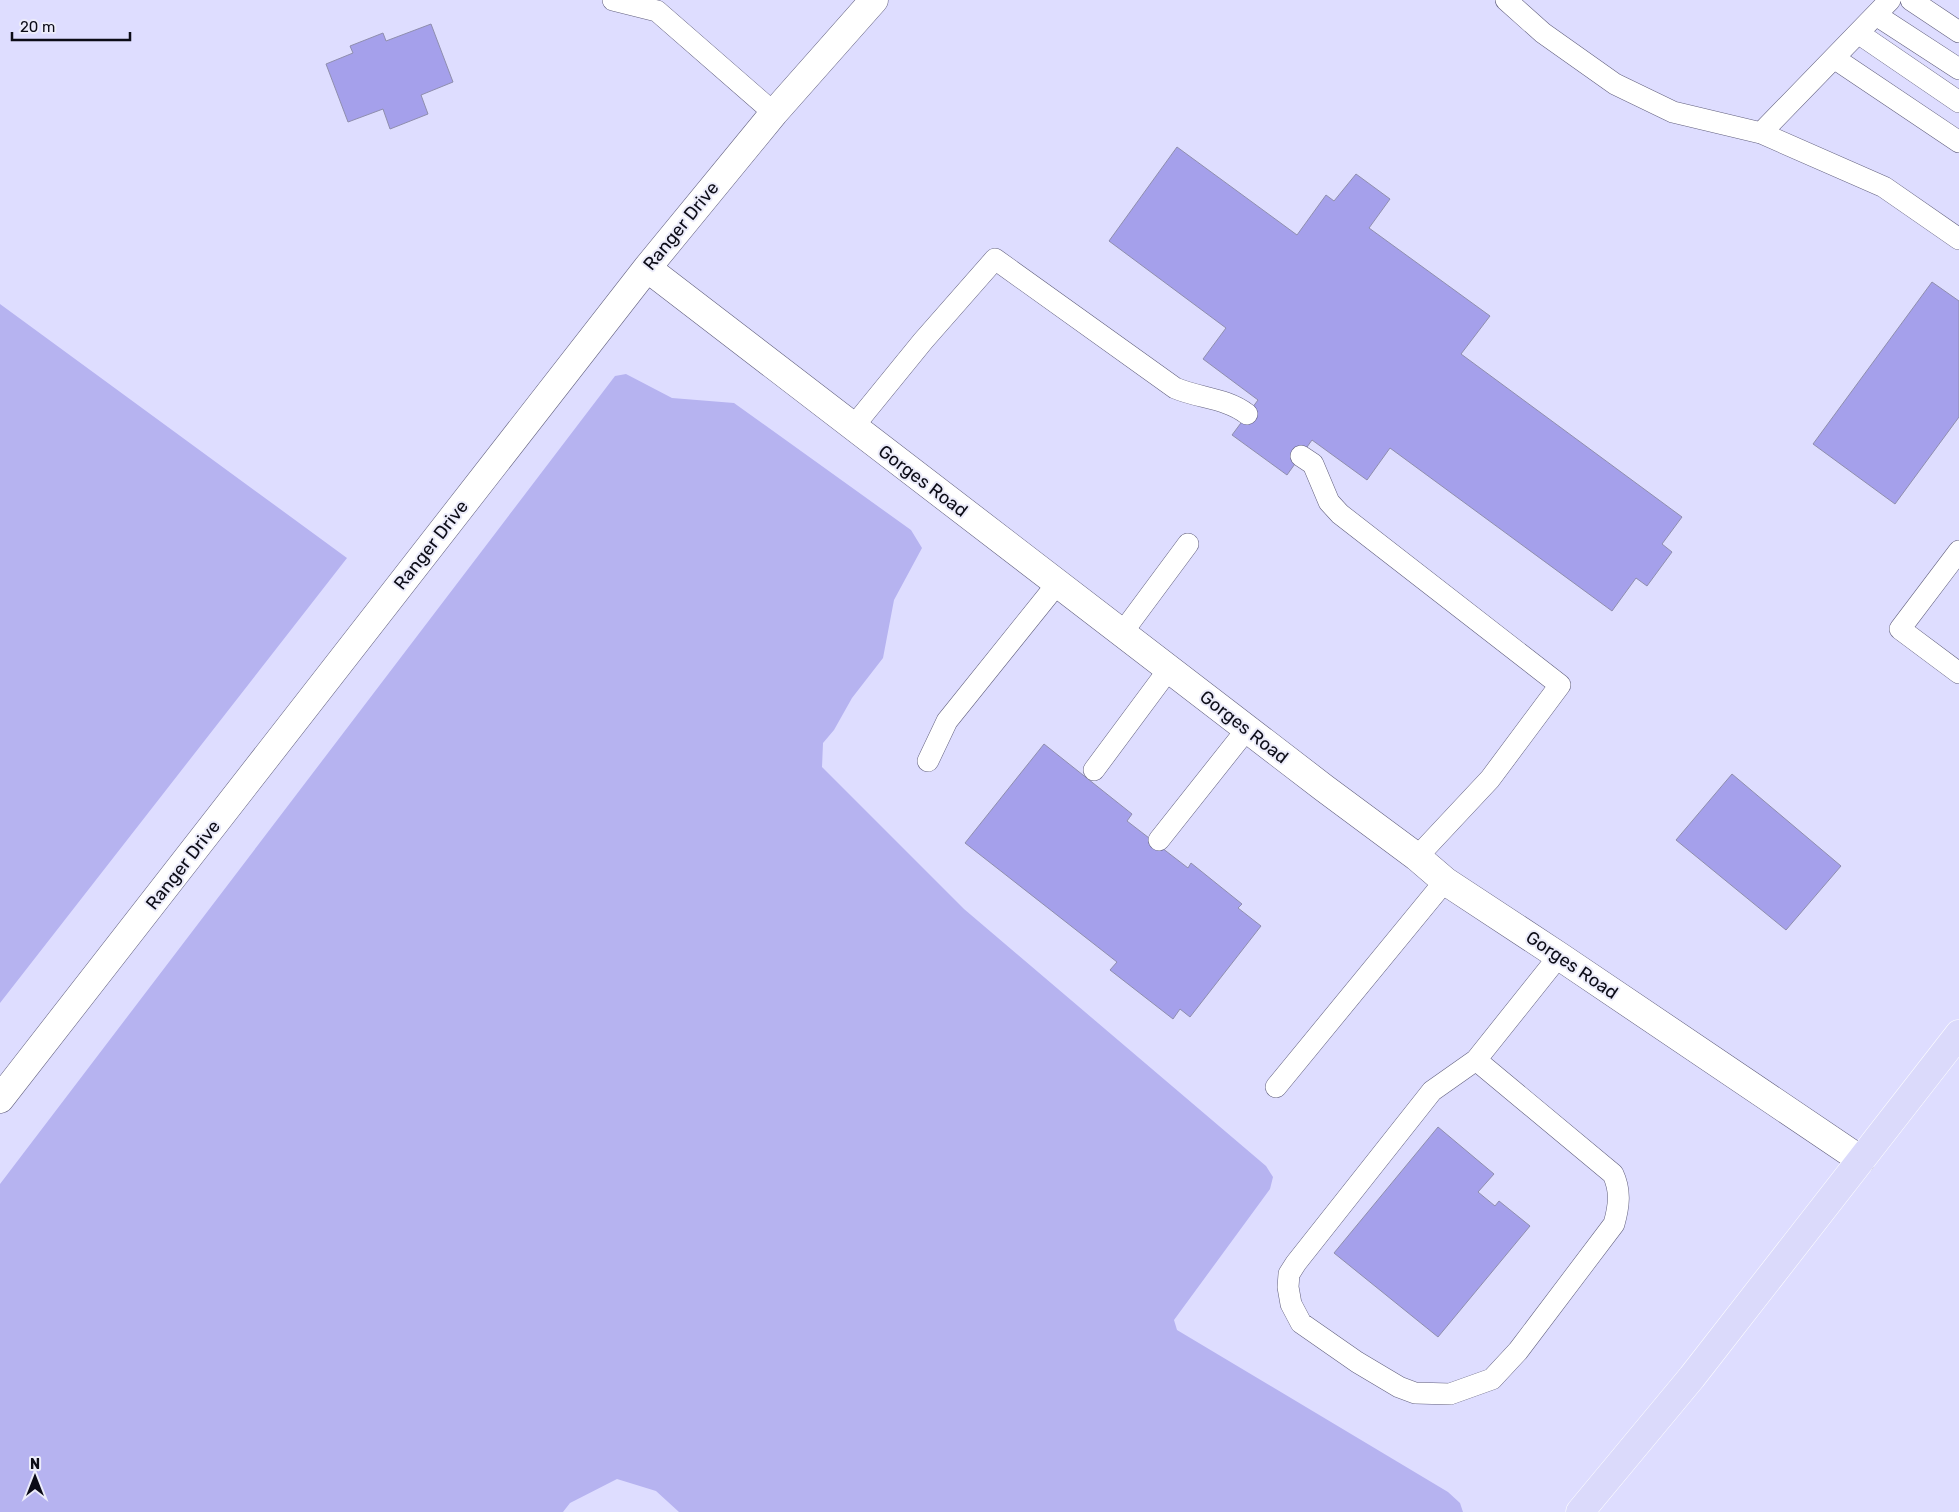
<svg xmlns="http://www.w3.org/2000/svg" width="1959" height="1512" viewBox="0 0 1959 1512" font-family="Rubik,sans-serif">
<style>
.green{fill:#b6b3f0}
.building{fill:#a5a0eb;stroke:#8f8eae}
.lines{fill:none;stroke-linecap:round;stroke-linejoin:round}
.lane-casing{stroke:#62607e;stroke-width:22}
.street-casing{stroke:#62607e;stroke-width:29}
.primary-casing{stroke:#fff;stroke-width:29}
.lane{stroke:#fff;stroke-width:21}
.street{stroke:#fff;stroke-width:28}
.primary{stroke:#dbdafb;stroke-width:28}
.labels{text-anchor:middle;stroke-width:4;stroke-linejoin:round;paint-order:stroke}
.street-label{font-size:18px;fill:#0c0c17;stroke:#ececfa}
</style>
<rect width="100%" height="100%" fill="#deddff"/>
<!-- green -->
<path class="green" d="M 0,304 L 347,558 L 0,1003 Z
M 626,374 L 672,398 L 734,403 L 911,530 L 922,548 L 894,600 L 883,658 L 852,698 L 834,730 L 823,743 L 822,767 L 964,909 L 1266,1166 L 1273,1177 L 1270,1189 L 1174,1320 L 1177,1330 L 1448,1492 L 1460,1503 L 1463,1512 L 679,1512 L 656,1491 L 617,1479 L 570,1503 L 563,1512 L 0,1512 L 0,1184 L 615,376 Z"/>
<!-- building -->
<path class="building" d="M 431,24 L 453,82 L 421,95 L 428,114 L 390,129 L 383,109 L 348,122 L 326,64 L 353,53 L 350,46 L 383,33 L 386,41 Z
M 1177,147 L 1297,235 L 1326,195 L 1334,201 L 1356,174 L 1390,199 L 1369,228 L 1490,316 L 1461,354 L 1682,517 L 1662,544 L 1672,552 L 1647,586 L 1636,578 L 1612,611 L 1390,448 L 1367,480 L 1312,440 L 1287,475 L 1232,435 L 1258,400 L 1203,359 L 1226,328 L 1109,241 Z
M 1932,282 L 1959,301 L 1959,417 L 1895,504 L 1813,444 Z
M 1044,744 L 1132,814 L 1127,821 L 1188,868 L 1191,863 L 1242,904 L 1238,908 L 1261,926 L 1190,1017 L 1180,1009 L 1173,1019 L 1110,970 L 1117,962 L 965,843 Z
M 1732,774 L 1841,866 L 1786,930 L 1676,840 Z
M 1438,1127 L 1494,1174 L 1478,1192 L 1495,1206 L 1499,1201 L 1530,1226 L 1438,1337 L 1334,1253 Z"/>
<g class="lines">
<!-- lane casing -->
<g class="lane-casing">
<path id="lane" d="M 613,0 L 657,11 L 774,113
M 1506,0 L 1543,33 L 1615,84 L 1673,112 L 1761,133 L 1884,187 L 1959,239
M 1911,0 L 1959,32
M 1876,15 L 1959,69
M 1858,33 L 1959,102
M 1834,58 L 1959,142
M 1761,133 L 1890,0
M 853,427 L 923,341 L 995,259 L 1175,388 C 1198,398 1227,398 1247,414
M 1301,456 L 1313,464 L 1329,502 L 1340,514 L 1560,685 L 1490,779 L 1417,857
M 1959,551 L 1900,629 L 1959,673
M 1122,633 L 1188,544
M 928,761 L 947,721 L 1057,584
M 1094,770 L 1169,669
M 1159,840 L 1247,729
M 1476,1060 L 1613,1174 C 1621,1191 1619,1206 1614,1224 L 1518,1351 L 1492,1379 L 1450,1394 L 1415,1393 L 1399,1387 L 1357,1362 L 1301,1323 L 1291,1304 L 1288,1287 L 1289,1274 L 1296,1263 L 1432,1091 L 1476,1060 L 1559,956
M 1276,1087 L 1445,881"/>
</g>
<!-- street casing -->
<g class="street-casing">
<path id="street" d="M 647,268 L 1324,788 L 1417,857 L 1445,881 L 1559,956 L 1861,1160
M 0,1099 L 647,268 L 774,113 L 874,0"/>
</g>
<!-- primary casing -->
<g class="primary-casing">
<path id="primary" d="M 1580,1512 L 1692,1377 L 1959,1034"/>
</g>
<!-- lane -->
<use href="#lane" class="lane"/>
<!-- street -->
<use href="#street" class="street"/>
<!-- primary -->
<use href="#primary" class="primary"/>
</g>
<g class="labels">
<!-- street labels -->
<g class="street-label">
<text transform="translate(681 226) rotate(-51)" y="6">Ranger Drive</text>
<text transform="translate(923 481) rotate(37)" y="6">Gorges Road</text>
<text transform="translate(431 545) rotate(-52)" y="6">Ranger Drive</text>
<text transform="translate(1244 727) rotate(38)" y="6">Gorges Road</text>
<text transform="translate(183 865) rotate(-52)" y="6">Ranger Drive</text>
<text transform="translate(1572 965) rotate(34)" y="6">Gorges Road</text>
</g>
</g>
<!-- north arrow -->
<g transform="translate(35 1477)" stroke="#ececfa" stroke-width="4" paint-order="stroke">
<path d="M0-4L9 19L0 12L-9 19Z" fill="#0c0c17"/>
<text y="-8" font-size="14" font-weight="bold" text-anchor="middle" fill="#0c0c17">N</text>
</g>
<!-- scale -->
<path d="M12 32v8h118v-8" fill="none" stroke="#0c0c17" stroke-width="2.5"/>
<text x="20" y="32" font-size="15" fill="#0c0c17" stroke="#ececfa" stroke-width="4" paint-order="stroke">20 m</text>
</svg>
